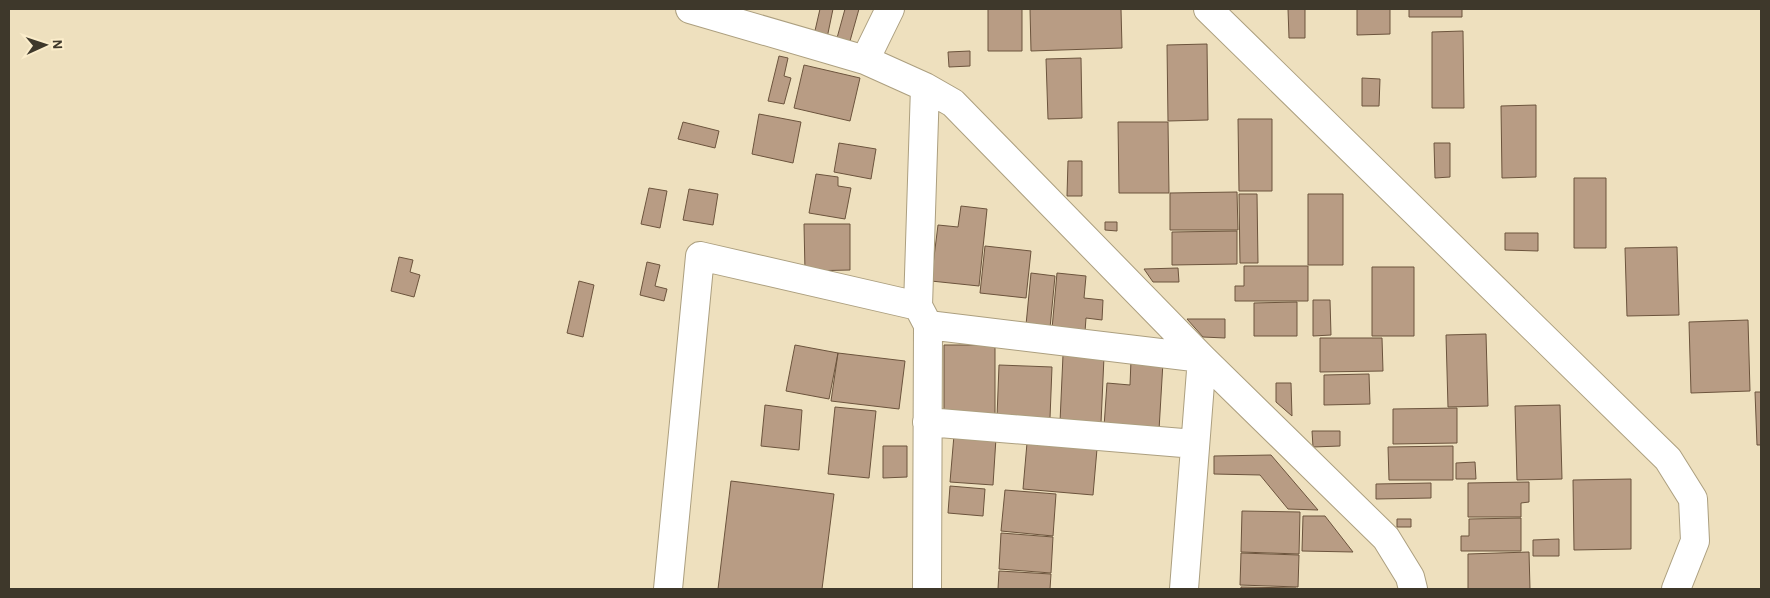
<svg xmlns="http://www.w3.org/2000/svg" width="1770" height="598" viewBox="0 0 1770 598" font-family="'Alegreya Sans',sans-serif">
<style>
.building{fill:#b89c84;stroke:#6c543d}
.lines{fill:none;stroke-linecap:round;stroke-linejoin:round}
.minor-casing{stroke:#ac9f7f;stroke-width:30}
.minor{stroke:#fff;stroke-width:28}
</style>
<rect width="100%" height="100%" fill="#eee0be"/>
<!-- building -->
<path class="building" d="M 820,9 L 833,9 L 827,38 L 814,35 Z
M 845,9 L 859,9 L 850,41 L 837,38 Z
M 988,9 L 1022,9 L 1022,51 L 988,51 Z
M 1030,9 L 1121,9 L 1122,48 L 1031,51 Z
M 1288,9 L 1305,9 L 1305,38 L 1289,38 Z
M 1357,9 L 1390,9 L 1390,34 L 1357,35 Z
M 1409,9 L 1462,9 L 1462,17 L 1409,17 Z
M 1463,31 L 1464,108 L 1432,108 L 1432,32 Z
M 1207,44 L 1208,120 L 1168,121 L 1167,45 Z
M 970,51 L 970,66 L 949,67 L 948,52 Z
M 779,56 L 788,58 L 784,76 L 791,78 L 784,104 L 768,101 Z
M 1081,58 L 1082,118 L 1048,119 L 1046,59 Z
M 804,65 L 860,78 L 850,121 L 794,108 Z
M 1362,78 L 1380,79 L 1379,106 L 1362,106 Z
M 1536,105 L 1536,177 L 1502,178 L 1501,106 Z
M 759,114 L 801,122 L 793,163 L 752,154 Z
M 1238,119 L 1272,119 L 1272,191 L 1239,191 Z
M 683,122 L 719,131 L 715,148 L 678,139 Z
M 1118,122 L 1168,122 L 1169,193 L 1119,193 Z
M 839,143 L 876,149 L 871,179 L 834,172 Z
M 1434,143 L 1450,143 L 1450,177 L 1435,178 Z
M 1068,161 L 1082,161 L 1082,196 L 1067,196 Z
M 816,174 L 838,177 L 838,186 L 851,188 L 845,219 L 809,213 Z
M 1574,178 L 1606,178 L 1606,248 L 1574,248 Z
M 649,188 L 667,191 L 660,228 L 641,224 Z
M 689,189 L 718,194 L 713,225 L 683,220 Z
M 1237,192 L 1238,230 L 1170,230 L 1170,193 Z
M 1239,194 L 1257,194 L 1258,263 L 1240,263 Z
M 1308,194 L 1343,194 L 1343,265 L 1308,265 Z
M 961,206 L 987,209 L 979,286 L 931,281 L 938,225 L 958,227 Z
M 1105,222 L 1117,222 L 1117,231 L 1105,230 Z
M 804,224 L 850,224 L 850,270 L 805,271 Z
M 1237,231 L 1237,264 L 1172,265 L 1172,232 Z
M 1505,233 L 1538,233 L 1538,251 L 1505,250 Z
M 985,246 L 1031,251 L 1026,298 L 980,293 Z
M 1677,247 L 1679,315 L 1627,316 L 1625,248 Z
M 399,257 L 413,260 L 410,272 L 420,275 L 414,297 L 391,291 Z
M 647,262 L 660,265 L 655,286 L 667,289 L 664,301 L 640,295 Z
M 1244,266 L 1308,266 L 1308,301 L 1235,301 L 1235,286 L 1244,286 Z
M 1372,267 L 1414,267 L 1414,336 L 1372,336 Z
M 1178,268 L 1179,282 L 1153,282 L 1144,269 Z
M 1031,273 L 1055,276 L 1050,328 L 1026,325 Z
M 1057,273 L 1086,276 L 1084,298 L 1103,300 L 1102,320 L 1086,318 L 1085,332 L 1052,329 Z
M 579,281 L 594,285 L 583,337 L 567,333 Z
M 1313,300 L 1330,300 L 1331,335 L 1313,336 Z
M 1297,302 L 1297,336 L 1254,336 L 1254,303 Z
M 1187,319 L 1225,319 L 1225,338 L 1203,337 Z
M 1748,320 L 1750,391 L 1691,393 L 1689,322 Z
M 1486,334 L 1488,406 L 1448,407 L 1446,335 Z
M 1320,338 L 1382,338 L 1383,371 L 1320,372 Z
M 795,345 L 838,353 L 829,399 L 786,391 Z
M 944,345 L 995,345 L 995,415 L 944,415 Z
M 838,353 L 905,361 L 899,409 L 831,401 Z
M 1063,355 L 1104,357 L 1101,423 L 1060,422 Z
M 1131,360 L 1163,362 L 1159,430 L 1104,427 L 1107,383 L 1130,385 Z
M 999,365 L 1052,367 L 1050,418 L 997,417 Z
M 1369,374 L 1370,404 L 1324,405 L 1324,375 Z
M 1276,383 L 1291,383 L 1292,416 L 1276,402 Z
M 1755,392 L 1761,392 L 1761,445 L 1757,445 Z
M 765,405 L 802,410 L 799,450 L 761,446 Z
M 1560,405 L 1562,479 L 1517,480 L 1515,406 Z
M 835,407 L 876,411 L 869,478 L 828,474 Z
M 1457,408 L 1457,443 L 1393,444 L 1393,409 Z
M 1312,431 L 1340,431 L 1340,446 L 1313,447 Z
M 954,435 L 996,438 L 993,485 L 950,482 Z
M 1027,443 L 1097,449 L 1093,495 L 1023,489 Z
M 883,446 L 907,446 L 907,477 L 883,478 Z
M 1453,446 L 1453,480 L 1389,480 L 1388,447 Z
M 1271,455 L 1318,510 L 1288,509 L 1260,475 L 1214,474 L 1214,456 Z
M 1475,462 L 1476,479 L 1456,479 L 1456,463 Z
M 1631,479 L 1631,549 L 1574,550 L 1573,480 Z
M 731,481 L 834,494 L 822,589 L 718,589 Z
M 1529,482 L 1529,502 L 1521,503 L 1521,517 L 1468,517 L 1468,483 Z
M 1431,483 L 1431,498 L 1376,499 L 1376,484 Z
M 950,486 L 985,489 L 983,516 L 948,513 Z
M 1005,490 L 1056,494 L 1053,536 L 1001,531 Z
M 1242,511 L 1300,512 L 1299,554 L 1241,552 Z
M 1303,516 L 1325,516 L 1353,552 L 1302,551 Z
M 1521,518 L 1521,551 L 1461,551 L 1461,536 L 1469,536 L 1469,519 Z
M 1397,519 L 1411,519 L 1411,527 L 1397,527 Z
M 1001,533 L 1053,537 L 1051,573 L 999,569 Z
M 1559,539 L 1559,556 L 1533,556 L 1533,540 Z
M 1529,552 L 1530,589 L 1468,589 L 1468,554 Z
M 1241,553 L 1299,555 L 1298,587 L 1240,585 Z
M 999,571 L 1051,574 L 1050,589 L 998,589 Z
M 1241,587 L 1296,588 L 1296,589 L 1241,589 Z"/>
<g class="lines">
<!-- minor casing -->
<g class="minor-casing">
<path id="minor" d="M 690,9 L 865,60
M 890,9 L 865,60 L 925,87 L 953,103 L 1202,358 L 1386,538 L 1410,577 L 1413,589
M 1208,9 L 1668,459 L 1693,499 L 1695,541 L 1676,589
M 925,87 L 918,306 L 928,325 L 927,589
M 928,325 L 1202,358 L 1184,589
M 927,422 L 1195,444
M 668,589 L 700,256 L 918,306"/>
</g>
<!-- minor -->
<use href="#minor" class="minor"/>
</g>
<!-- border -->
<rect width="1770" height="598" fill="none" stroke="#3e382b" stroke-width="20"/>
<!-- north arrow -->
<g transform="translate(45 45) rotate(87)" stroke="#fbedcb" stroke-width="4" paint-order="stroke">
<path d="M0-4L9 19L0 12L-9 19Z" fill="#3e382b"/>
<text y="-8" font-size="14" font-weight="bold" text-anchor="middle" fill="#3e382b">N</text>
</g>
</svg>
